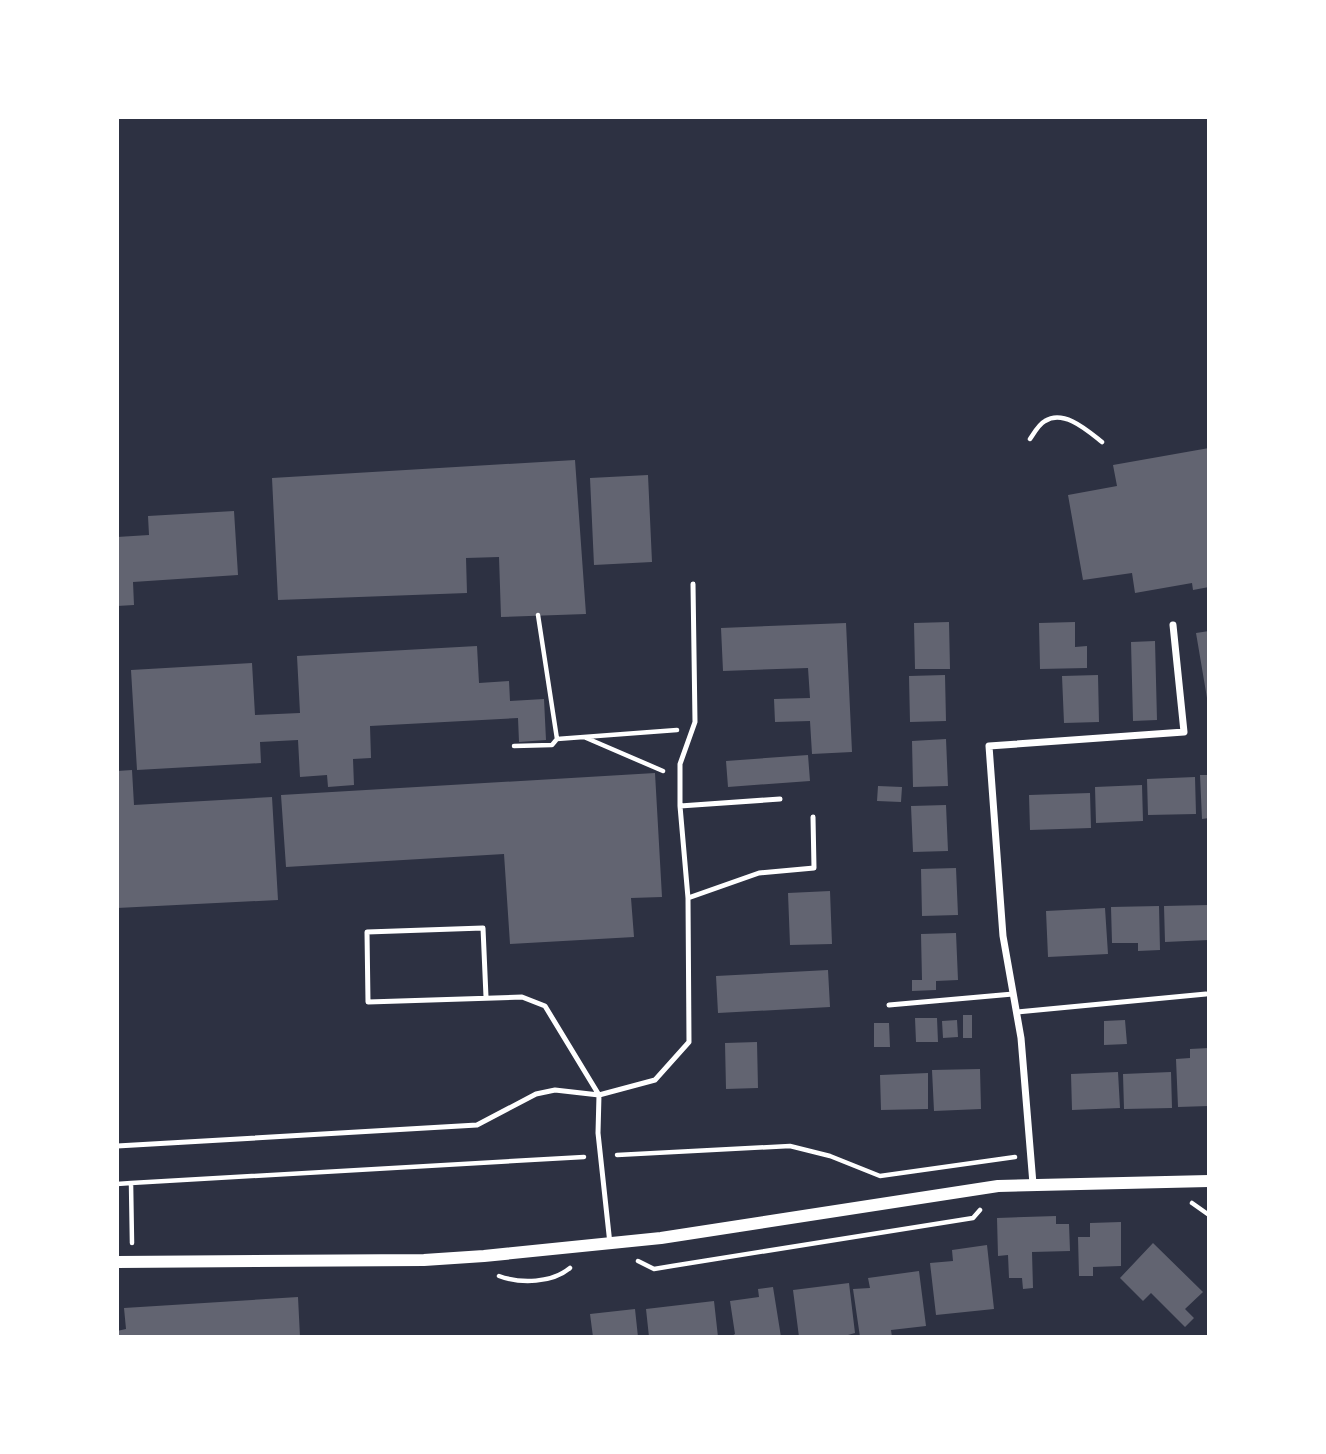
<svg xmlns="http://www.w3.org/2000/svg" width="1326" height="1454" viewBox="0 0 1326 1454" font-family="Roboto,sans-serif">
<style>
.building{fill:#626471}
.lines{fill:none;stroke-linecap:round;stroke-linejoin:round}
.path{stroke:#fff;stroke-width:4.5}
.service{stroke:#fff;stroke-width:5}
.minor{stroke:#fff;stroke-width:7}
.tertiary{stroke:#fff;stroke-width:12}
</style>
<rect width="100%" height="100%" fill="#2d3142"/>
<!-- building -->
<path class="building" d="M 1209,448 L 1209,587 L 1193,590 L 1192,583 L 1135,593 L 1132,573 L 1083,580 L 1068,495 L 1117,486 L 1113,465 Z
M 575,460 L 586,614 L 501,617 L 499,557 L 466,558 L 467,593 L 278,600 L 272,478 Z
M 648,475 L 652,562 L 594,565 L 590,478 Z
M 234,511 L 238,575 L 133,582 L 134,605 L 117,606 L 117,537 L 149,535 L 148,516 Z
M 949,622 L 950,669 L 915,669 L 914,623 Z
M 1075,622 L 1075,647 L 1087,646 L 1087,668 L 1040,669 L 1039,623 Z
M 846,623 L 852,752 L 812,754 L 810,721 L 775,722 L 774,699 L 810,698 L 808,668 L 723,671 L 721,628 Z
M 1209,631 L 1209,697 L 1207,698 L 1196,633 Z
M 1155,641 L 1157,720 L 1133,721 L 1131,642 Z
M 477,646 L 479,683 L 509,681 L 510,701 L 544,699 L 546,740 L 519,742 L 518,718 L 370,726 L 371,758 L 353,759 L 354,785 L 328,787 L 327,775 L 300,777 L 298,740 L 260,742 L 261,763 L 137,770 L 131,670 L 252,663 L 255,715 L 300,713 L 297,656 Z
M 945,675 L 946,721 L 910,722 L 909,676 Z
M 1098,675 L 1099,722 L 1064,723 L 1062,676 Z
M 946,739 L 948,786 L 913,787 L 912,741 Z
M 808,755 L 810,781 L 728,787 L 726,761 Z
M 132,770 L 134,805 L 272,797 L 278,900 L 117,908 L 117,771 Z
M 655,773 L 662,897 L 631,898 L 634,937 L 510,944 L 504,854 L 286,867 L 281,795 Z
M 1200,775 L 1209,775 L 1209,818 L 1202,819 Z
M 1195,777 L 1196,814 L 1148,815 L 1147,779 Z
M 1142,785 L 1143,821 L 1096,823 L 1095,787 Z
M 878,786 L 902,787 L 901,802 L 877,801 Z
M 1090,793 L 1091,828 L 1030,830 L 1029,795 Z
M 946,805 L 948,851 L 913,852 L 911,806 Z
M 956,868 L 958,915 L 922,916 L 921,869 Z
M 830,891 L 832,944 L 790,945 L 788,893 Z
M 1209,905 L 1209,940 L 1165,942 L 1164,906 Z
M 1159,906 L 1160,950 L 1138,951 L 1138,943 L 1112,943 L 1111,907 Z
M 1105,908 L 1108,954 L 1048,957 L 1046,911 Z
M 956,933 L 958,980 L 936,981 L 936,990 L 912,991 L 912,980 L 922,980 L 921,934 Z
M 828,970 L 830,1007 L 718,1013 L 716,976 Z
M 963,1015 L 972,1015 L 972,1038 L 963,1038 Z
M 915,1018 L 937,1018 L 938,1042 L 916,1042 Z
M 957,1020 L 958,1037 L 943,1038 L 942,1021 Z
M 1125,1020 L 1127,1044 L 1104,1045 L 1104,1021 Z
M 874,1023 L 889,1023 L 890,1047 L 874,1047 Z
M 757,1042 L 758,1088 L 726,1089 L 725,1043 Z
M 1209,1048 L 1209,1106 L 1178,1107 L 1176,1059 L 1190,1058 L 1190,1049 Z
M 980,1069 L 981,1109 L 934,1111 L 932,1070 Z
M 1118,1072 L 1120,1108 L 1072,1110 L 1071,1074 Z
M 1171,1072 L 1172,1108 L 1124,1109 L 1123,1074 Z
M 928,1073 L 928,1109 L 881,1110 L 880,1075 Z
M 1056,1216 L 1056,1224 L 1069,1224 L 1070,1251 L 1032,1252 L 1033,1288 L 1023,1289 L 1022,1278 L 1009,1278 L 1008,1255 L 998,1256 L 997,1218 Z
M 1121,1222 L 1121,1266 L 1093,1267 L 1093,1276 L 1079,1276 L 1078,1237 L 1090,1237 L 1090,1223 Z
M 1153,1243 L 1203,1292 L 1185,1309 L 1194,1318 L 1185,1327 L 1151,1293 L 1143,1301 L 1120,1278 Z
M 987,1245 L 994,1309 L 936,1315 L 930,1263 L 953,1261 L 952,1250 Z
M 919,1271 L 926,1326 L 891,1330 L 892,1337 L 860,1337 L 853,1289 L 870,1288 L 868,1278 Z
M 849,1283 L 855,1333 L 841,1337 L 799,1337 L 793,1290 Z
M 773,1287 L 781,1337 L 730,1337 L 735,1334 L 730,1301 L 759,1297 L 758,1289 Z
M 298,1297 L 300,1337 L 117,1337 L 117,1331 L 126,1329 L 124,1308 Z
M 714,1301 L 718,1337 L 649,1337 L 646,1309 Z
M 635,1309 L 638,1337 L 593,1337 L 590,1314 Z"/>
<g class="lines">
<!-- path -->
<path class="path" d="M 1030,439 C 1034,433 1039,424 1045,421 C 1064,409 1088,431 1102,442
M 538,615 L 557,739 L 677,730
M 584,737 L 663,771
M 514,746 L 552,745 L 557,739
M 617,1155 L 790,1146 L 830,1156 L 880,1176 L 1015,1157
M 131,1183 L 584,1157
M 117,1184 L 131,1183 L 132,1243
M 1192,1203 L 1209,1215
M 638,1261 L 654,1269 L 672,1266 L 973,1218 L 980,1210
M 499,1276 C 521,1284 552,1283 570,1268"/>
<!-- service -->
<path class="service" d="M 680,806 L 780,799
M 688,898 L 759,873 L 814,868 L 813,817
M 486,997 L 483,928 L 367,932 L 368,1002 L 522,997 L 545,1006 L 599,1095 L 598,1133 L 610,1244
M 889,1005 L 1013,994
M 1017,1012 L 1206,994
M 117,1146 L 477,1125 L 536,1094 L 555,1090 L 599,1095 L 655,1080 L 689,1042 L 688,898 L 680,806 L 680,764 L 695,722 L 693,584"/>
<!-- minor -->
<path class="minor" d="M 1033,1184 L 1021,1038 L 1003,936 L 989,746 L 1184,732 L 1173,625"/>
<!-- tertiary -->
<path class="tertiary" d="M 117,1262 L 424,1260 L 484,1256 L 661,1238 L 998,1186 L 1209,1181"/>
</g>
<!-- border -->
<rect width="1326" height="1454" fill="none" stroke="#ffffff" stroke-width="238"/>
</svg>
